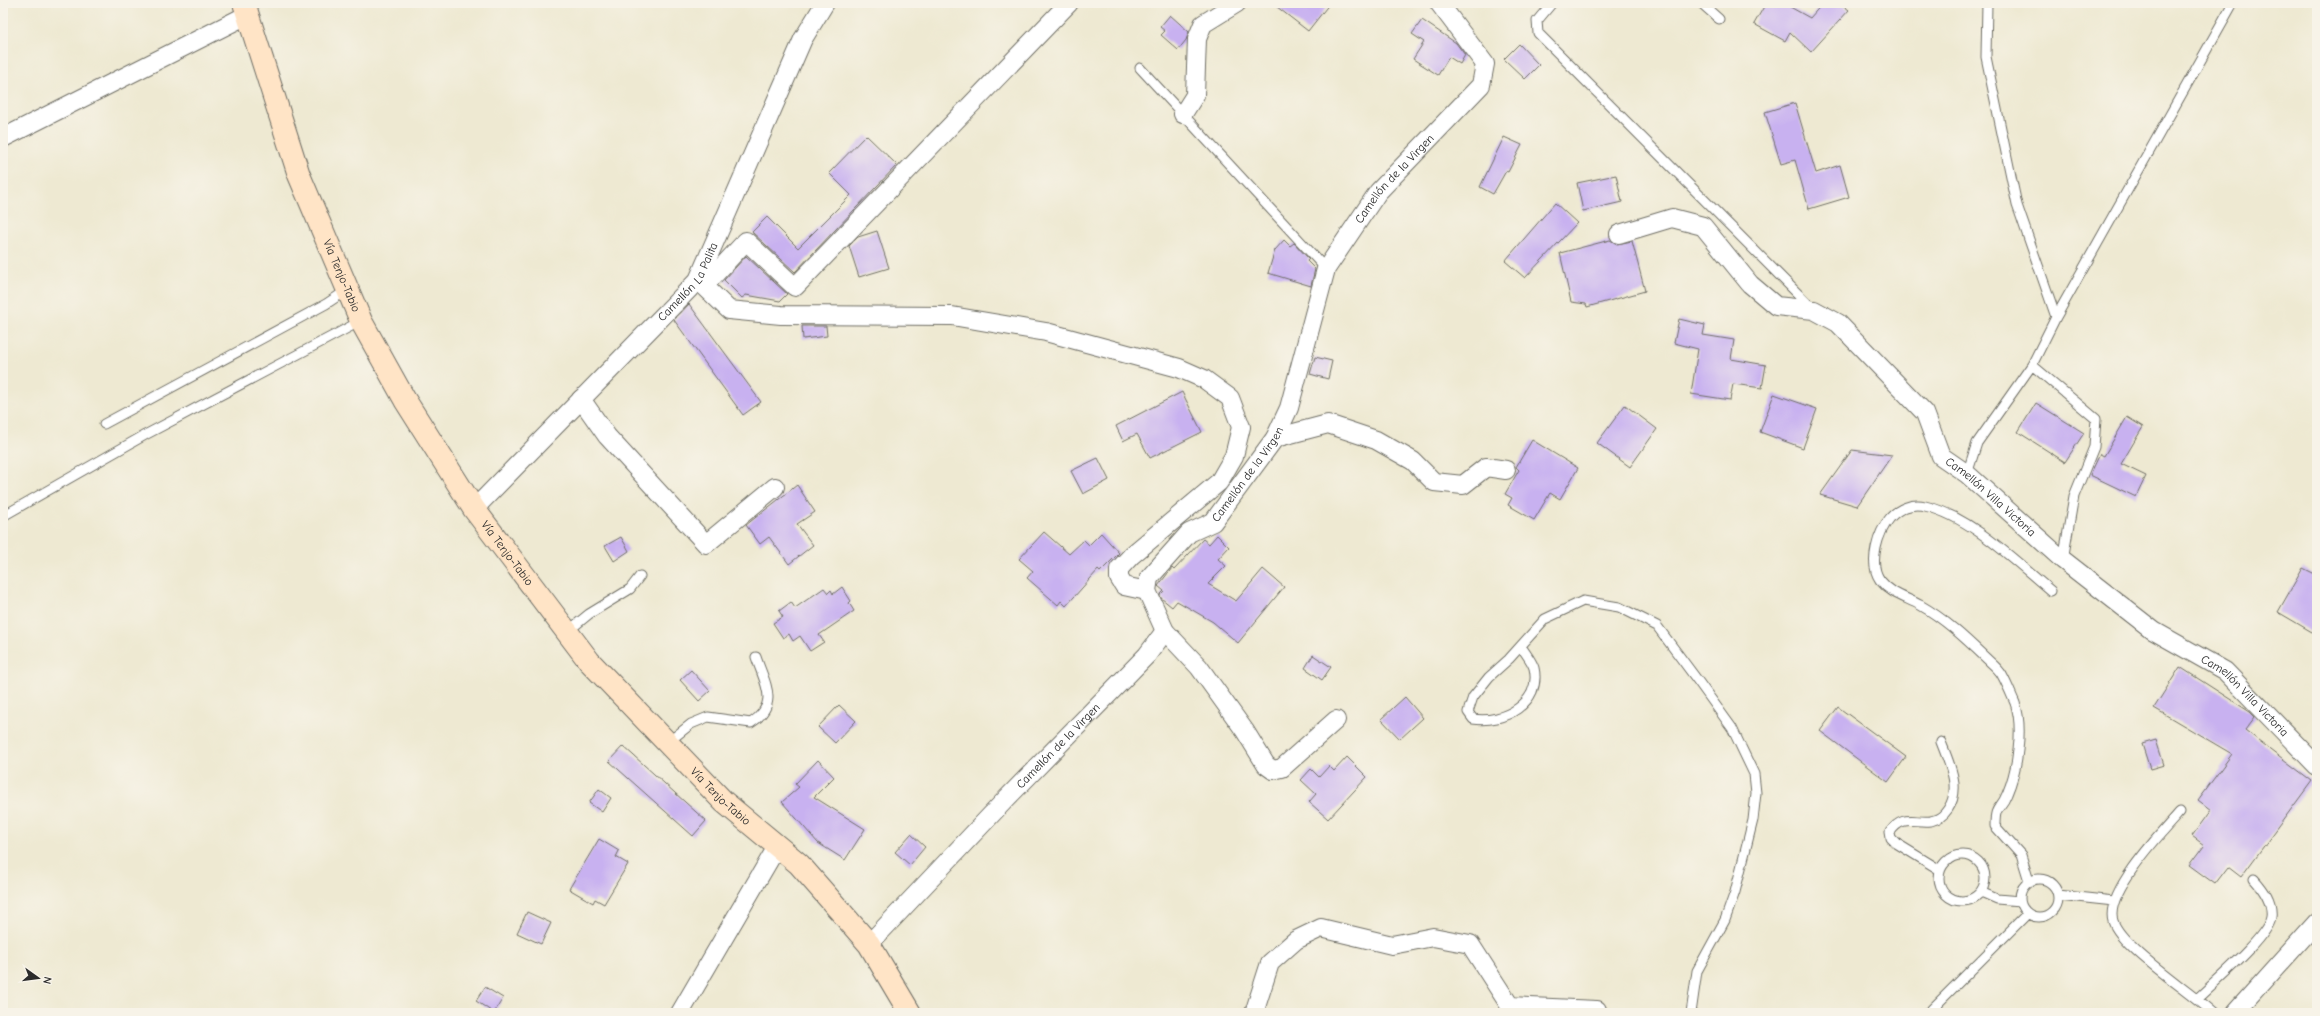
<svg xmlns="http://www.w3.org/2000/svg" width="2320" height="1016" viewBox="0 0 2320 1016" font-family="'Comic Neue',sans-serif">
<style>
.building{fill:#c8b1f0}
.lines{fill:none;stroke-linecap:round;stroke-linejoin:round}
.service-casing{stroke:#6f6e65;stroke-width:11}
.minor-casing{stroke:#6f6e65;stroke-width:20}
.secondary-casing{stroke:#6f6e65;stroke-width:24}
.service{stroke:#fff;stroke-width:9}
.minor{stroke:#fff;stroke-width:18}
.secondary{stroke:#ffe4c6;stroke-width:22}
.labels{text-anchor:middle;stroke-width:3;stroke-linejoin:round;paint-order:stroke}
.street-label{font-size:12px;fill:#2b2b2b;stroke:#f7f3e8}
</style>
<rect width="100%" height="100%" fill="#f7f3e8"/>
<filter id="ink" filterUnits="userSpaceOnUse"><feTurbulence type="fractalNoise" baseFrequency=".025" numOctaves="2"/><feDisplacementMap in="SourceGraphic" scale="8" xChannelSelector="R" yChannelSelector="G"/><feConvolveMatrix kernelMatrix="1 2 1 2 8 2 1 2 1" color-interpolation-filters="sRGB"/></filter>
<filter id="wash" filterUnits="userSpaceOnUse"><feTurbulence type="fractalNoise" baseFrequency=".012" numOctaves="4" result="noise"/><feDisplacementMap in="SourceGraphic" scale="16" xChannelSelector="R" yChannelSelector="G"/><feGaussianBlur stdDeviation="0.9" result="paint"/><feColorMatrix in="noise" values="0 0 0 0 0 0 0 0 0 0 0 0 0 0 0 0 0 1.4 0 .05"/><feComposite in="paint" operator="in"/></filter>
<g filter="url(#wash)">
<rect width="100%" height="100%" fill="#eee9d2"/>
<g id="blocks">
<!-- building -->
<path class="building" d="M 1272,3 L 1330,3 L 1308,31 Z
M 1766,3 L 1783,3 L 1810,18 L 1823,3 L 1840,3 L 1849,10 L 1811,52 L 1790,32 L 1785,41 L 1754,24 Z
M 1170,15 L 1189,32 L 1186,40 L 1178,50 L 1161,35 L 1165,31 L 1160,27 Z
M 1422,20 L 1456,43 L 1465,55 L 1460,64 L 1449,57 L 1438,75 L 1413,59 L 1424,42 L 1412,34 Z
M 1519,44 L 1539,65 L 1525,79 L 1504,59 Z
M 1795,103 L 1816,173 L 1840,165 L 1849,197 L 1809,209 L 1795,160 L 1781,164 L 1765,112 Z
M 866,135 L 897,165 L 795,272 L 752,232 L 767,217 L 798,248 L 851,195 L 829,173 Z
M 1504,137 L 1522,145 L 1508,172 L 1506,171 L 1493,194 L 1480,187 Z
M 1616,175 L 1622,202 L 1583,211 L 1577,183 Z
M 1555,203 L 1577,223 L 1525,278 L 1505,261 Z
M 877,231 L 889,268 L 859,277 L 849,246 L 858,237 Z
M 1284,240 L 1290,246 L 1294,243 L 1309,259 L 1307,261 L 1315,269 L 1311,286 L 1268,273 L 1275,250 Z
M 1610,240 L 1617,244 L 1632,241 L 1645,291 L 1587,307 L 1586,304 L 1571,302 L 1560,253 Z
M 746,256 L 787,294 L 780,301 L 746,295 L 742,298 L 724,280 Z
M 689,304 L 761,402 L 743,415 L 674,320 Z
M 1679,319 L 1705,325 L 1703,335 L 1734,340 L 1731,359 L 1766,365 L 1762,388 L 1733,384 L 1730,400 L 1691,394 L 1698,349 L 1674,343 Z
M 802,326 L 826,326 L 827,336 L 803,339 Z
M 1315,357 L 1332,361 L 1328,379 L 1310,374 Z
M 1182,392 L 1202,432 L 1150,458 L 1137,434 L 1123,441 L 1116,426 Z
M 1774,394 L 1817,409 L 1803,448 L 1760,432 Z
M 2036,403 L 2084,433 L 2065,462 L 2018,432 Z
M 1625,405 L 1657,429 L 1630,467 L 1597,443 Z
M 2127,417 L 2143,427 L 2121,464 L 2146,476 L 2136,497 L 2090,475 L 2100,454 L 2104,456 Z
M 1532,440 L 1578,468 L 1560,499 L 1550,493 L 1534,520 L 1508,505 L 1512,498 L 1505,494 L 1519,470 L 1516,467 Z
M 1852,450 L 1892,455 L 1857,506 L 1820,495 Z
M 1098,458 L 1109,480 L 1083,494 L 1071,471 Z
M 797,485 L 815,512 L 797,524 L 813,545 L 789,564 L 769,537 L 760,544 L 746,525 Z
M 1044,532 L 1069,554 L 1084,540 L 1089,545 L 1101,533 L 1119,553 L 1100,572 L 1098,570 L 1066,606 L 1061,601 L 1058,605 L 1027,578 L 1033,571 L 1019,559 Z
M 1217,535 L 1229,547 L 1218,559 L 1226,566 L 1208,584 L 1236,601 L 1263,569 L 1284,587 L 1238,643 L 1213,622 L 1177,601 L 1172,607 L 1161,598 L 1160,595 L 1164,591 L 1158,586 L 1172,568 L 1174,570 L 1203,539 L 1209,544 Z
M 621,537 L 629,551 L 614,561 L 605,546 Z
M 2303,568 L 2317,575 L 2317,635 L 2278,612 Z
M 842,587 L 851,601 L 849,603 L 854,611 L 819,635 L 824,642 L 810,651 L 800,636 L 793,641 L 789,634 L 783,638 L 773,623 L 783,617 L 779,611 L 791,602 L 795,608 L 824,588 L 828,593 L 831,590 L 833,594 Z
M 1313,655 L 1331,667 L 1322,680 L 1305,668 Z
M 2180,667 L 2250,712 L 2255,717 L 2245,730 L 2312,781 L 2241,877 L 2228,867 L 2215,884 L 2189,865 L 2204,845 L 2192,836 L 2211,810 L 2198,800 L 2232,754 L 2154,708 Z
M 691,670 L 710,691 L 699,701 L 680,680 Z
M 1405,697 L 1423,718 L 1400,739 L 1381,719 Z
M 839,705 L 856,721 L 835,743 L 818,727 Z
M 1838,707 L 1906,757 L 1888,782 L 1820,731 Z
M 2156,740 L 2164,765 L 2150,769 L 2142,744 Z
M 623,746 L 706,821 L 693,836 L 609,761 Z
M 1347,757 L 1367,777 L 1328,819 L 1309,802 L 1316,794 L 1301,780 L 1311,769 L 1319,777 L 1329,766 L 1334,771 Z
M 818,760 L 834,777 L 814,797 L 865,829 L 845,860 L 818,843 L 782,802 L 799,787 L 795,784 Z
M 599,789 L 611,798 L 602,812 L 589,803 Z
M 911,834 L 925,847 L 910,865 L 895,852 Z
M 599,839 L 619,851 L 616,857 L 628,864 L 604,904 L 595,899 L 593,903 L 569,889 Z
M 527,912 L 551,923 L 541,944 L 517,933 Z
M 485,987 L 503,998 L 494,1013 L 476,1001 Z"/>
</g>
</g>
<g filter="url(#ink)">
<use href="#blocks" fill-opacity="0" stroke="#6f6e65" stroke-width="1"/>
<g class="lines">
<!-- service casing -->
<g class="service-casing">
<path id="service" d="M 1552,3 L 1537,21 L 1538,33 L 1812,308
M 1701,3 L 1719,19
M 1987,3 L 1986,57 L 2017,205 L 2056,317
M 1140,68 L 1326,269
M 2032,365 L 2096,419 L 2094,447 L 2074,496 L 2063,560
M 104,424 L 326,304 L 347,290
M 1967,474 L 1977,443 L 2032,365 L 2056,317 L 2233,3
M 3,516 L 145,435 L 361,321
M 567,632 L 589,614 L 630,589 L 640,576
M 1521,646 C 1525,653 1532,661 1534,668 C 1542,703 1503,724 1473,719 L 1468,712 L 1473,697 L 1489,677 L 1509,659 L 1545,619 L 1583,601 L 1619,607 L 1657,626 L 1698,681 L 1732,728 L 1754,774 L 1756,793 L 1753,820 L 1735,892 L 1725,920 L 1697,971 L 1691,1013
M 667,743 L 691,724 L 708,717 L 751,723 C 780,704 765,684 756,657
M 2180,812 C 2162,832 2104,893 2113,921 C 2121,947 2191,992 2213,1013
M1939 878a23 23 0 1 1 46 0a23 23 0 1 1-46 0Z
M 1940,870 L 1896,843 L 1891,838 L 1890,832 C 1903,814 1913,823 1931,821 C 1940,819 1944,815 1948,809 C 1962,788 1949,763 1941,742
M2020 898a19 19 0 1 1 38 0a19 19 0 1 1-38 0Z
M 2029,881 L 2021,855 L 1995,826 C 1995,803 2000,812 2007,794 C 2017,771 2024,728 2015,703 C 2011,694 2007,684 2002,675 C 1999,669 1991,663 1986,658 C 1965,638 1945,619 1920,605 C 1905,597 1891,594 1880,580 C 1868,563 1878,532 1890,518 C 1899,508 1912,503 1925,506 C 1970,516 2016,562 2051,591
M 1981,892 L 1997,899 L 2020,901
M 2058,895 L 2114,901
M 2197,999 C 2213,983 2268,937 2271,917 C 2273,902 2263,889 2254,879
M 1928,1013 L 2027,914"/>
</g>
<!-- minor casing -->
<g class="minor-casing">
<g id="minor">
<path d="M 1183,114 L 1195,95 L 1197,39 L 1203,24 L 1237,3"/>
<path d="M 3,138 L 247,15"/>
<path id="s1" d="M 1619,234 L 1672,218 L 1703,226 L 1750,284 L 1776,306 L 1814,310 L 1838,323 L 1925,413 L 1941,456 L 1967,474 L 2063,560 L 2154,631 L 2225,671 L 2317,766"/>
<path d="M 698,280 L 729,310 L 781,315 L 952,316 L 1046,332 L 1179,368 L 1204,379 L 1230,398 L 1241,427 L 1234,456 L 1219,482 L 1132,555 L 1119,569 L 1119,578 L 1124,586 L 1147,591"/>
<path d="M 704,286 L 746,241 L 795,287 L 1069,3"/>
<path d="M 581,399 L 607,436 L 706,544 L 775,487"/>
<path d="M 1275,438 L 1328,424 L 1376,440 L 1413,461 L 1434,482 L 1463,485 L 1486,467 L 1506,470"/>
<path id="s2" d="M 474,509 L 698,280 L 803,39 L 825,3"/>
<path id="s3" d="M 1336,720 L 1282,768 L 1273,770 L 1266,765 L 1245,731 L 1199,667 L 1165,631 L 1147,591 L 1149,578 L 1189,533 L 1213,522 L 1275,438 L 1289,408 L 1326,269 L 1378,192 L 1481,85 L 1485,64 L 1439,3"/>
<path id="s4" d="M 869,944 L 1007,798 L 1147,655 L 1165,631"/>
<path d="M 680,1013 L 778,845"/>
<path d="M 1254,1013 L 1270,963 L 1296,940 L 1321,928 L 1392,945 L 1433,937 L 1470,944 L 1510,1006 L 1597,1010 L 1598,1013"/>
<path d="M 2235,1013 L 2317,922"/>
</g>
</g>
<!-- secondary casing -->
<g class="secondary-casing">
<g id="secondary">
<path id="s5" d="M 244,3 L 299,175 L 361,321 L 405,400 L 474,509 L 589,661 L 724,802 L 799,864 L 869,944 L 910,1013"/>
</g>
</g>
<!-- service -->
<use href="#service" class="service"/>
<!-- minor -->
<use href="#minor" class="minor"/>
<!-- secondary -->
<use href="#secondary" class="secondary"/>
</g>
</g>
<g class="labels">
<!-- street labels -->
<g class="street-label">
<text dy="4" stroke="none"><textPath href="#s3" startOffset="797">Camellón de la Virgen</textPath></text>
<text dy="4" stroke="none"><textPath href="#s5" startOffset="290">Vía Tenjo-Tabio</textPath></text>
<text dy="4" stroke="none"><textPath href="#s2" startOffset="313">Camellón La Palita</textPath></text>
<text dy="4" stroke="none"><textPath href="#s3" startOffset="461">Camellón de la Virgen</textPath></text>
<text dy="4" stroke="none"><textPath href="#s1" startOffset="497">Camellón Villa Victoria</textPath></text>
<text dy="4" stroke="none"><textPath href="#s5" startOffset="614">Vía Tenjo-Tabio</textPath></text>
<text dy="4" stroke="none"><textPath href="#s1" startOffset="821">Camellón Villa Victoria</textPath></text>
<text dy="4" stroke="none"><textPath href="#s4" startOffset="274">Camellón de la Virgen</textPath></text>
<text dy="4" stroke="none"><textPath href="#s5" startOffset="938">Vía Tenjo-Tabio</textPath></text>
</g>
</g>
<!-- margin -->
<rect width="2320" height="1016" fill="none" stroke="#f7f3e8" stroke-width="16"/>
<!-- north arrow -->
<g transform="translate(38 978) rotate(104)" stroke="#f7f3e8" stroke-width="3" paint-order="stroke">
<path d="M0-3L7 15L0 10L-7 15Z" fill="#2b2b2b"/>
<text y="-6" font-size="11" font-weight="bold" text-anchor="middle" fill="#2b2b2b">N</text>
</g>
</svg>
